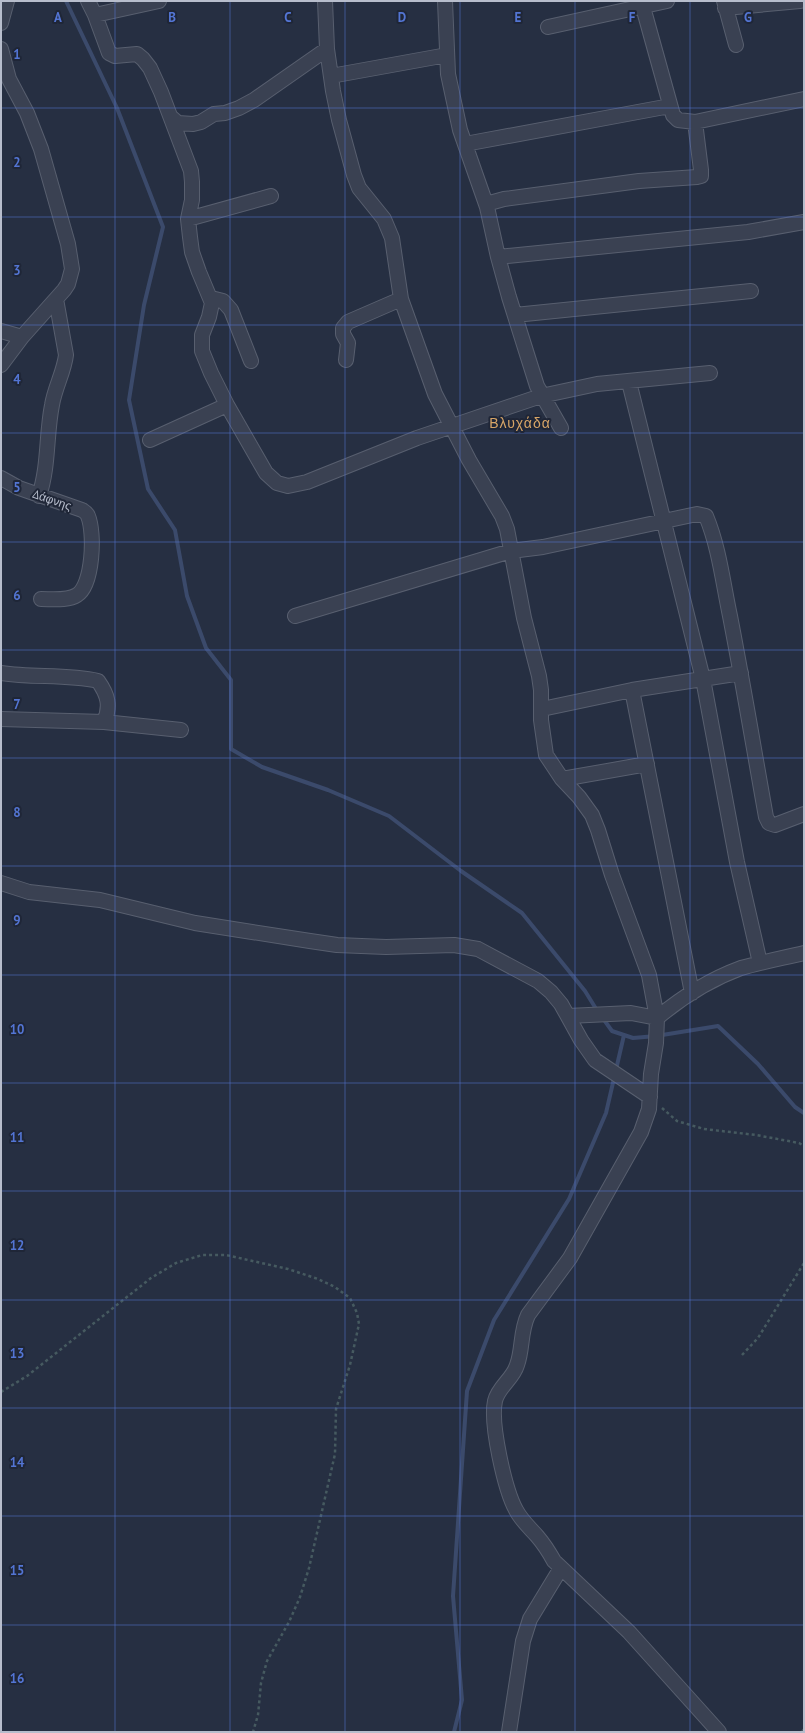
<svg xmlns="http://www.w3.org/2000/svg" width="805" height="1733" viewBox="0 0 805 1733" font-family="'PT Sans',sans-serif">
<style>
.lines{fill:none;stroke-linecap:round;stroke-linejoin:round}
.stream{stroke:#3b4a6b;stroke-width:4}
.minor-casing{stroke:#585f6f;stroke-width:16}
.path{stroke:#465a60;stroke-width:2.5;stroke-dasharray:3 3;stroke-linecap:butt}
.minor{stroke:#3a4152;stroke-width:14}
.grid{fill:none;stroke:#5375d4;stroke-width:1;stroke-opacity:0.55}
.labels{text-anchor:middle;stroke-width:4;stroke-linejoin:round;paint-order:stroke}
.street-label{font-size:12px;fill:#b7bdcc;stroke:#1f2637}
.quarter-label{font-size:14px;letter-spacing:1px;fill:#d7a567;stroke:#1f2637}
.grid-label{font-size:13px;text-anchor:middle;font-weight:bold;fill:#5375d4;stroke:#1f2637;stroke-width:4;stroke-linejoin:round;paint-order:stroke}
</style>
<rect width="100%" height="100%" fill="#262f42"/>
<g class="lines">
<!-- stream -->
<path class="stream" d="M 66,1 L 117,108 L 163,227 L 144,305 L 129,400 L 148,489 L 175,530 L 187,596 L 206,648 L 231,680 L 231,749 L 262,767 L 328,790 L 389,816 L 461,871 L 522,913 L 585,991 L 598,1012
M 602,1017 L 612,1031 L 633,1038 L 656,1036 L 718,1026 L 758,1064 L 795,1107 L 804,1113
M 454,1732 L 462,1700 L 453,1596 L 467,1391 L 494,1320 L 569,1199 L 606,1113 L 624,1035"/>
<!-- minor casing -->
<g class="minor-casing">
<path id="minor" d="M 88,1 L 95,15 L 109,53 L 115,56 L 137,54 L 143,59 L 150,68 L 161,92 L 191,171 L 192,182 L 192,200 L 188,219 L 190,237 L 192,252 L 199,272 L 212,303 L 209,317 L 202,335 L 202,351 L 211,373 L 227,405 L 266,473 L 277,483 L 288,486 L 307,482 L 417,438 L 541,396 L 597,384 L 710,373
M 325,1 L 327,49 L 333,91 L 339,120 L 354,175 L 359,188 L 384,219 L 392,238 L 401,299 L 435,394 L 469,460 L 502,516 L 507,529 L 524,618 L 539,676 L 541,690 L 541,720 L 546,755 L 562,779 L 579,797 L 592,815 L 598,830 L 612,875 L 649,975 L 657,1018 L 631,1013 L 568,1016
M 445,1 L 448,74 L 460,130 L 487,207 L 498,257 L 509,297 L 537,386 L 561,428
M 724,1 L 736,45
M 643,7 L 673,115 L 678,120 L 695,122 L 804,99
M 725,8 L 800,1
M 95,15 L 159,1
M 1,23 L 7,1
M 548,27 L 667,1
M 1,49 L 9,79 L 27,113 L 41,149 L 68,244 L 72,269 L 68,284 L 64,290 L 22,337 L 1,365
M 331,76 L 447,55
M 171,117 L 178,123 L 193,124 L 201,122 L 214,114 L 225,113 L 239,108 L 254,100 L 327,49
M 465,144 L 670,106
M 486,204 L 504,199 L 639,181 L 697,177 L 701,176 L 701,170 L 695,122
M 188,219 L 271,196
M 498,257 L 748,232 L 804,222
M 211,298 L 223,301 L 231,310 L 251,361
M 515,315 L 751,291
M 1,331 L 22,337
M 346,360 L 348,343 L 343,334 L 343,328 L 348,322 L 401,299
M 629,382 L 703,679 L 737,862 L 760,963
M 150,440 L 227,405
M 1,478 L 19,488 L 82,510 C 85,512 87,513 88,516 C 95,533 93,585 77,595 C 68,601 52,599 41,599
M 39,496 C 49,466 46,435 52,405 C 55,387 64,372 66,355 L 56,299
M 295,616 L 511,551 L 543,547 L 697,514 L 706,516 C 719,547 723,583 730,616 C 743,683 754,750 766,817 L 769,823 L 775,825 L 804,814
M 1,673 C 33,678 67,674 98,681 C 108,695 111,706 104,722 L 1,719
M 632,690 L 692,993
M 542,709 L 632,690 L 741,673
M 104,722 L 181,730
M 562,779 L 647,764
M 1,883 L 29,892 L 100,900 L 195,923 L 310,941 L 337,945 L 386,947 L 454,945 L 478,949 L 538,981 L 551,992 L 561,1004 L 581,1040 L 595,1060 L 650,1097
M 509,1732 L 523,1641 L 530,1619 L 561,1568
M 719,1732 L 629,1632 L 554,1561 C 549,1552 544,1544 537,1536 C 530,1528 521,1520 516,1510 C 505,1490 490,1424 495,1401 C 498,1387 513,1379 517,1365 C 523,1349 520,1332 528,1315 L 570,1258 L 641,1132 L 649,1109 L 651,1074 L 656,1043 L 657,1018 C 681,998 711,979 741,968 C 762,962 783,958 804,953"/>
</g>
<!-- path -->
<path class="path" d="M 662,1108 L 677,1121 L 704,1129 L 756,1135 L 799,1143 L 804,1146
M 742,1355 L 758,1338 L 804,1263
M 1,1392 L 27,1376 L 151,1278 L 176,1263 L 202,1255 L 226,1255 L 288,1269 L 318,1279 L 335,1287 L 350,1298 L 357,1313 L 359,1324 L 350,1365 L 336,1409 L 335,1454 L 309,1568 L 300,1597 L 289,1622 L 267,1661 L 261,1683 L 258,1715 L 253,1732
M 802,1732 L 804,1729"/>
<!-- minor -->
<use href="#minor" class="minor"/>
</g>
<!-- grid -->
<path class="grid" d="M 115,1 L 115,1732M 230,1 L 230,1732M 345,1 L 345,1732M 460,1 L 460,1732M 575,1 L 575,1732M 690,1 L 690,1732M 1,108 L 804,108M 1,217 L 804,217M 1,325 L 804,325M 1,433 L 804,433M 1,542 L 804,542M 1,650 L 804,650M 1,758 L 804,758M 1,866 L 804,866M 1,975 L 804,975M 1,1083 L 804,1083M 1,1191 L 804,1191M 1,1300 L 804,1300M 1,1408 L 804,1408M 1,1516 L 804,1516M 1,1625 L 804,1625"/>
<g class="labels">
<!-- street labels -->
<g class="street-label">
<text transform="translate(52 500) rotate(19)" y="4">Δάφνης</text>
</g>
<!-- quarter labels -->
<g class="quarter-label">
<text x="520" y="428">Βλυχάδα</text>
</g>
</g>
<g class="grid-label">
<text x="58" y="22">A</text>
<text x="172" y="22">B</text>
<text x="288" y="22">C</text>
<text x="402" y="22">D</text>
<text x="518" y="22">E</text>
<text x="632" y="22">F</text>
<text x="748" y="22">G</text>
<text x="17" y="59">1</text>
<text x="17" y="167">2</text>
<text x="17" y="275">3</text>
<text x="17" y="384">4</text>
<text x="17" y="492">5</text>
<text x="17" y="600">6</text>
<text x="17" y="709">7</text>
<text x="17" y="817">8</text>
<text x="17" y="925">9</text>
<text x="17" y="1034">10</text>
<text x="17" y="1142">11</text>
<text x="17" y="1250">12</text>
<text x="17" y="1358">13</text>
<text x="17" y="1467">14</text>
<text x="17" y="1575">15</text>
<text x="17" y="1683">16</text>
</g>
<!-- border -->
<rect width="805" height="1733" fill="none" stroke="#b7bdcc" stroke-width="4"/>
</svg>
